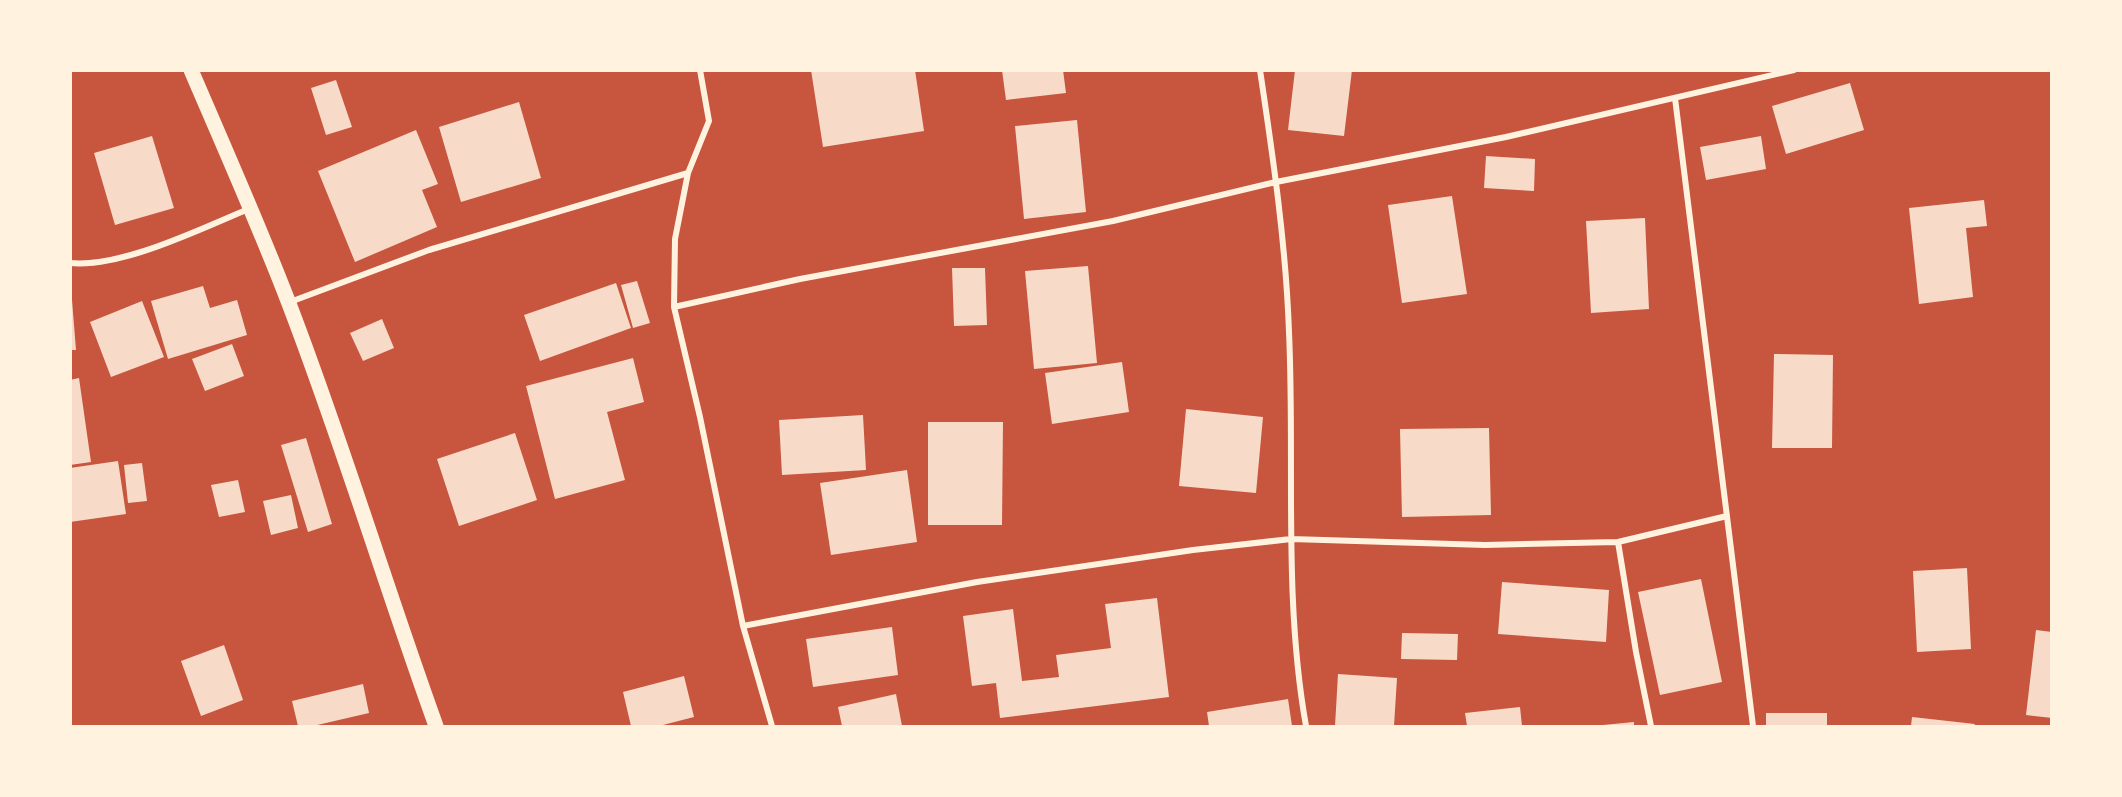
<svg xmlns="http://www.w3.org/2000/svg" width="2122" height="797" viewBox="0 0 2122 797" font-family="'PT Sans',sans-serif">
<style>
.building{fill:#f7dbc8}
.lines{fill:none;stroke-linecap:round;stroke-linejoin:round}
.minor{stroke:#fff3e0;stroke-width:6}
.primary{stroke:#fff3e0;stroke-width:15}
</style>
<rect width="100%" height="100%" fill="#c8553d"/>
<!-- building -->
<path class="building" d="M 811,70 L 915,70 L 924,131 L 823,147 Z
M 1002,70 L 1063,70 L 1066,93 L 1006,100 Z
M 1295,70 L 1352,70 L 1344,136 L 1288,130 Z
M 336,80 L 352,127 L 326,135 L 311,88 Z
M 1850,83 L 1864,130 L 1786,154 L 1772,106 Z
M 519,102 L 541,178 L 461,202 L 439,127 Z
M 1077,120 L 1086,212 L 1024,219 L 1015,126 Z
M 416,130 L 438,184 L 422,190 L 437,227 L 355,262 L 318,171 Z
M 152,136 L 174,208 L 115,225 L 94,153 Z
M 1761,136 L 1766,169 L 1706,180 L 1700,147 Z
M 1486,156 L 1535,159 L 1534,191 L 1484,188 Z
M 1452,196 L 1467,294 L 1402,303 L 1388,205 Z
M 1984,200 L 1987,226 L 1966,228 L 1973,297 L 1919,304 L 1909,208 Z
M 1645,218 L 1649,309 L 1591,313 L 1586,221 Z
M 1088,266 L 1097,363 L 1034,369 L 1025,271 Z
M 952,268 L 985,268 L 987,325 L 954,326 Z
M 637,281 L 650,323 L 633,328 L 621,285 Z
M 616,283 L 631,328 L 540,361 L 524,315 Z
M 203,286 L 210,308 L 237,300 L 247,335 L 168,359 L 151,301 Z
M 70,300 L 72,300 L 76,350 L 70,350 Z
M 142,301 L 164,357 L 111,377 L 90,322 Z
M 382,319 L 394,348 L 363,361 L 350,333 Z
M 232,344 L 244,376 L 205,391 L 192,359 Z
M 1774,354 L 1833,355 L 1832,448 L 1772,448 Z
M 633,358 L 644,402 L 607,412 L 625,480 L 555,499 L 526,386 Z
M 1122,362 L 1129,412 L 1052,424 L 1045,373 Z
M 79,378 L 91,462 L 70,465 L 70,380 Z
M 1186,409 L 1263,417 L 1256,493 L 1179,486 Z
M 863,415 L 866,470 L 782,475 L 779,420 Z
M 928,422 L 1003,422 L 1002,525 L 928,525 Z
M 1489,428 L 1491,515 L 1402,517 L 1400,429 Z
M 515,433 L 537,500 L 459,526 L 437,459 Z
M 306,438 L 332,524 L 308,532 L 281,445 Z
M 118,461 L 126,514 L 70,522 L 70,468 Z
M 142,463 L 147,501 L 128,503 L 124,465 Z
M 907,470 L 917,542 L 831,555 L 820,483 Z
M 238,480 L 245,512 L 219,517 L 211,485 Z
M 291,495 L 298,528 L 271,535 L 263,501 Z
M 1967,568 L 1971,649 L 1917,652 L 1913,571 Z
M 1701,579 L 1722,682 L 1660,695 L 1638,592 Z
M 1502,582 L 1609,590 L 1606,642 L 1498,634 Z
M 1157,598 L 1169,697 L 1000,718 L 996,683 L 972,686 L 963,616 L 1013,609 L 1022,681 L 1059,677 L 1056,655 L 1111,648 L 1105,604 Z
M 892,627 L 898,675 L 813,687 L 806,639 Z
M 2036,630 L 2052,632 L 2052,718 L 2026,715 Z
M 1402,633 L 1458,634 L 1457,660 L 1401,659 Z
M 224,645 L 243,700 L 201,716 L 181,661 Z
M 1338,674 L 1397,678 L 1394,726 L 1335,726 Z
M 684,676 L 694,717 L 659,726 L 631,726 L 623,692 Z
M 363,684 L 369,713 L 313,726 L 298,726 L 292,701 Z
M 896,694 L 902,726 L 842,726 L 838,707 Z
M 1288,699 L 1292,726 L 1209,726 L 1207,712 Z
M 1520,707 L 1522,726 L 1467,726 L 1465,713 Z
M 1766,713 L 1827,713 L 1827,726 L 1766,726 Z
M 1912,717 L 1975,724 L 1974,726 L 1911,726 Z
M 1634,722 L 1634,726 L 1603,726 L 1603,725 Z"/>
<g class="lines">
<!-- minor -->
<path class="minor" d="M 700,70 L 709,121 L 688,173 L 675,239 L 674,307 L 700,417 L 743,626 L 772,726
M 1260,70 C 1273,157 1286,245 1289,332 C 1295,463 1283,597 1306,726
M 1675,98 L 1753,726
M 70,263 C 123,268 202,228 251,208
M 290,302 L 429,250 L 688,173
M 674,307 L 800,279 L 1113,221 L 1276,182 L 1506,137 L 1794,70
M 1618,542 L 1636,652 L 1651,726
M 743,626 L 977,582 L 1193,550 L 1291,539 L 1485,545 L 1618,542 L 1727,516"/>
<!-- primary -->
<path class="primary" d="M 191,70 C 224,147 258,223 288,301 C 342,441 385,585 436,726"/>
</g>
<!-- border -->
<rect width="2122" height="797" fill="none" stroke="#fff3e0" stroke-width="144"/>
</svg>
